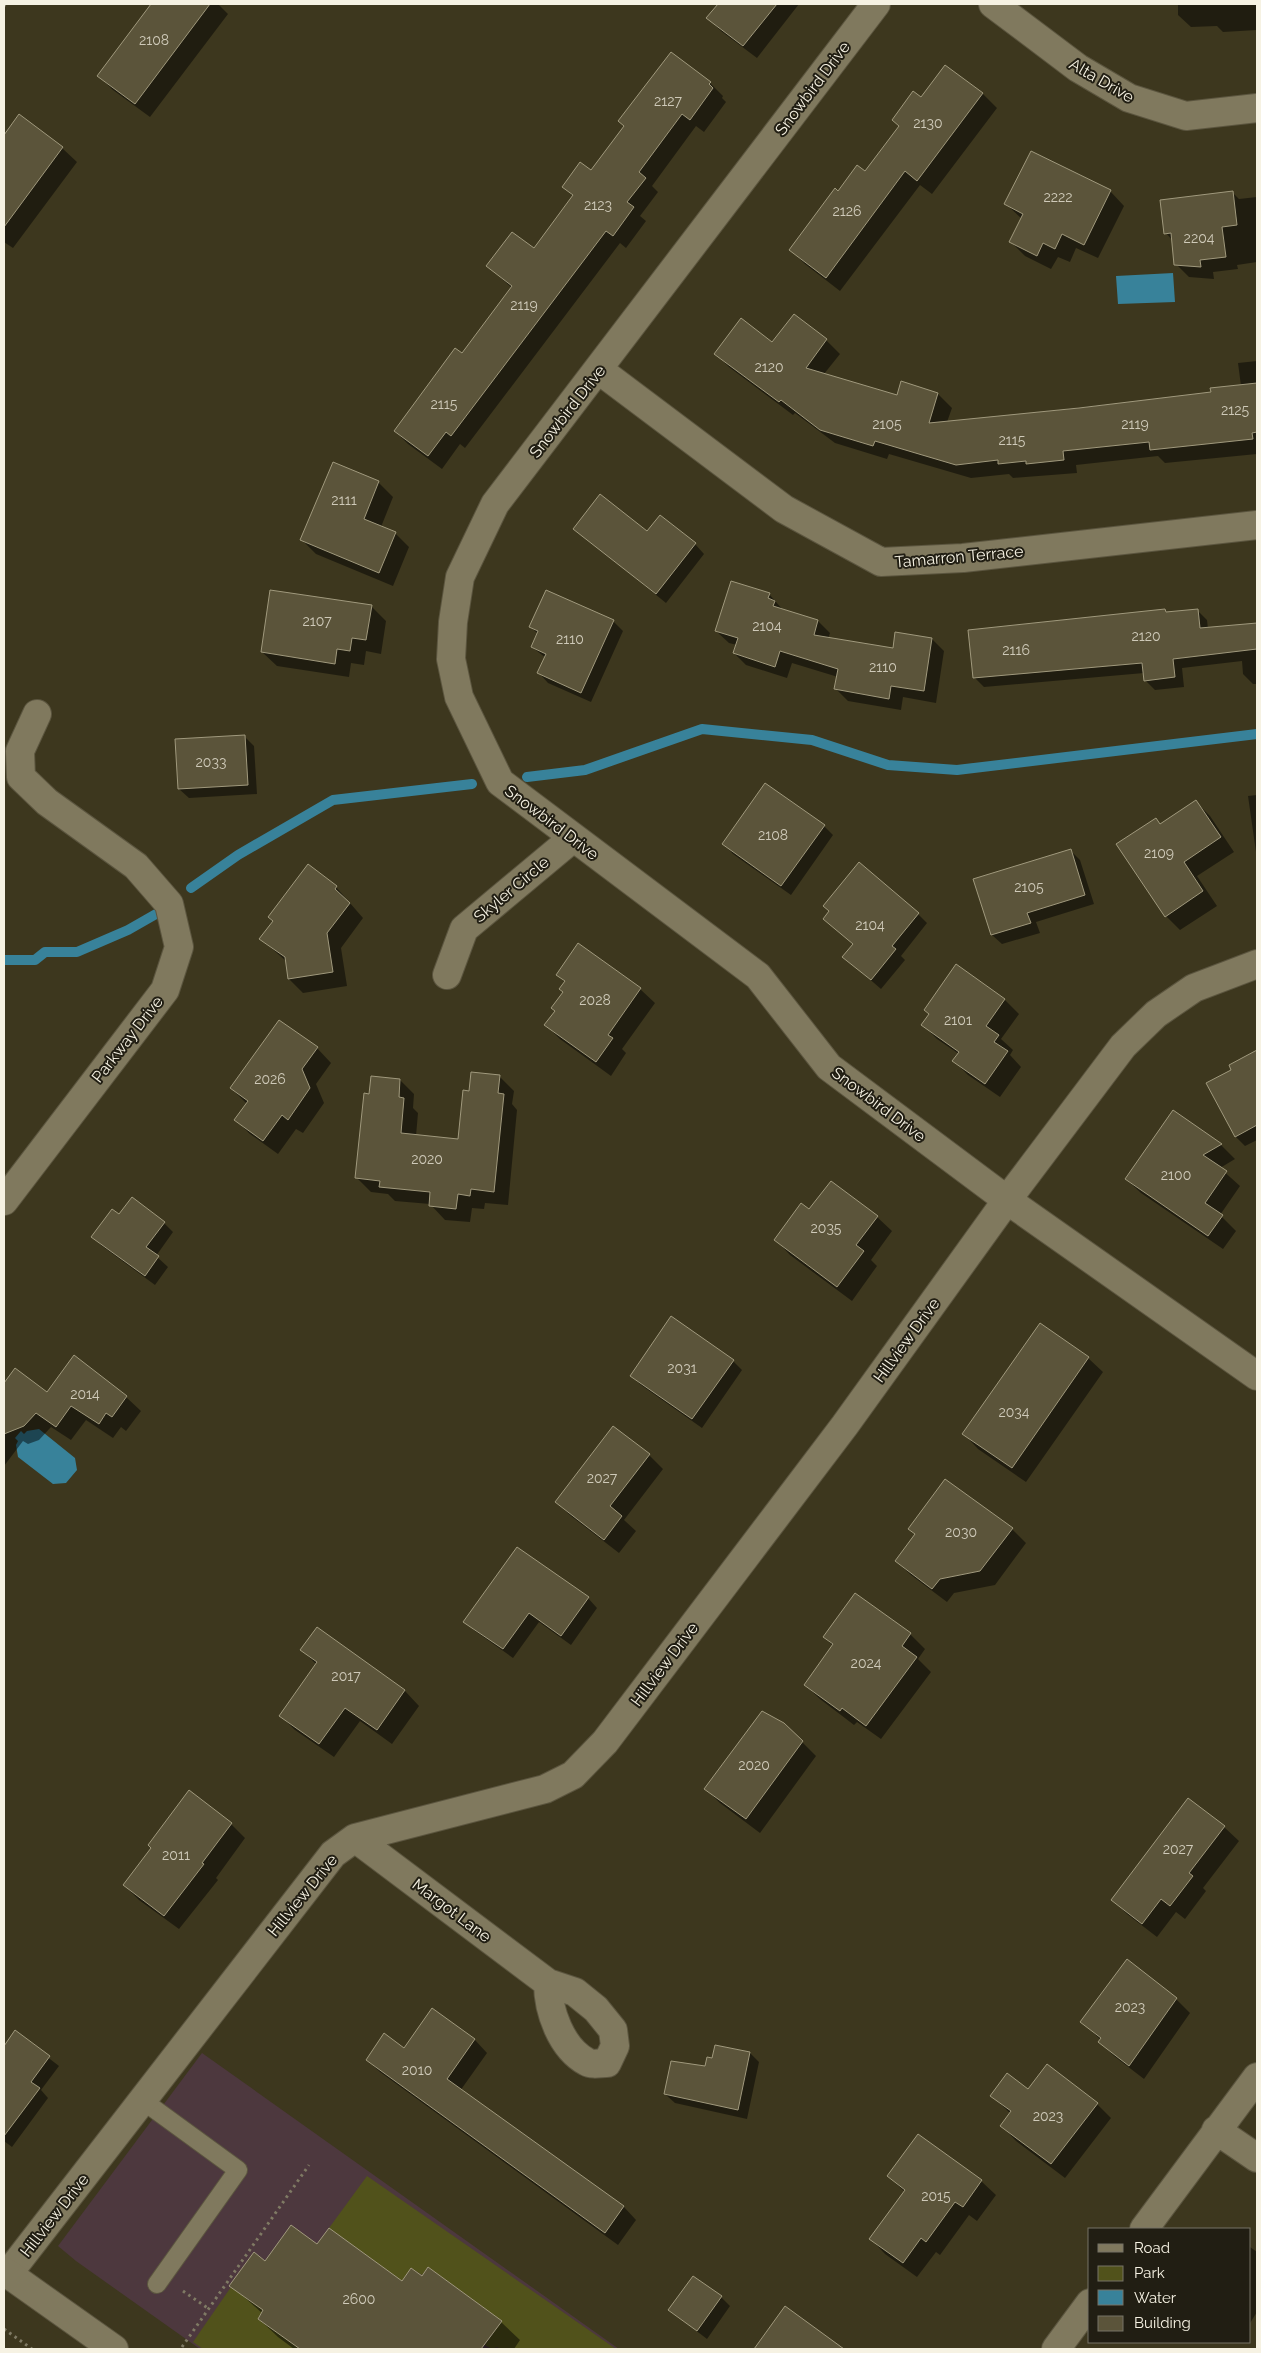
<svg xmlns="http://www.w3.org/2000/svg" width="1261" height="2353" viewBox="0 0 1261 2353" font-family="Raleway,sans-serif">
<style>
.education{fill:#4d383e}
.green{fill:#51521b}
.water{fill:#38829a}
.shadow{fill:#0007;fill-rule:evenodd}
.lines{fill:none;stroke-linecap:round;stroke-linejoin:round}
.stream{stroke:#38829a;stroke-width:10}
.building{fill:#5b543a;stroke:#a0997d}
.service-casing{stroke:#5b553f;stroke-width:20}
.minor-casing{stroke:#5b553f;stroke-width:30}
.secondary-casing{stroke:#5b553f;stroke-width:30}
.path{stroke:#7f7a64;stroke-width:3;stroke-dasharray:2.5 4;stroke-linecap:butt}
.service{stroke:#80795e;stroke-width:18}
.minor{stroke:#80795e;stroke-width:28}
.secondary{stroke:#80795e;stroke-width:28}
.labels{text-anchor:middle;stroke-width:4;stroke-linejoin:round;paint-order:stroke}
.number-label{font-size:14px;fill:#cfcab9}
.street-label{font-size:16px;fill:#f6f2e3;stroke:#211e13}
</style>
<rect width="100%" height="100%" fill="#3d371e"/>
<!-- education -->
<path class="education" d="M 202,2053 L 619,2349 L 200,2349 L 76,2261 L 58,2246 Z"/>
<!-- green -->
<path class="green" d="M 367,2176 L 616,2349 L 500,2349 L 497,2347 L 492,2349 L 485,2345 L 502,2321 L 428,2267 L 422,2275 L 411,2268 L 402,2281 L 329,2228 Z
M 231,2287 L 263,2310 L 258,2319 L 300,2349 L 203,2349 L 193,2342 Z"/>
<!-- water -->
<path class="water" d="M 1173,273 L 1175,302 L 1118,304 L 1116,276 Z
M 39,1429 L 75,1458 L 77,1470 L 66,1483 L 53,1484 L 18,1457 L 16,1445 L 18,1441 L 15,1438 L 21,1431 L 24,1434 L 27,1431 Z"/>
<!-- shadow -->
<path class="shadow" d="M 153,4 L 218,4 L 228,14 L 150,117 L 113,90 L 99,76 Z
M 719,4 L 799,4 L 757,58 L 721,31 L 708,18 Z
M 1178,4 L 1257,4 L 1257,30 L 1223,32 L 1217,26 L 1191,27 L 1178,15 Z
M 945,66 L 983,94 L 997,108 L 932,194 L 920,185 L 840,291 L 805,264 L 791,250 L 865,173 Z
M 710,83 L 723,96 L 722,98 L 726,102 L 704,132 L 696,126 L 652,186 L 658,192 L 640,216 L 646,221 L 626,248 L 620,243 L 465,448 L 460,444 L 442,469 L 408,444 L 395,431 L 462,354 L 512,288 L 488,266 L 534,250 L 573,196 L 564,187 L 591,171 Z
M 19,116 L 62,148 L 77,162 L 13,248 L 4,242 L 4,137 Z
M 1110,191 L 1124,206 L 1098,258 L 1076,248 L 1070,262 L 1058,257 L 1051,269 L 1025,256 L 1011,242 L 1022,219 L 1006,204 Z
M 1233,193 L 1239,199 L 1257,197 L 1257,262 L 1237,265 L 1238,269 L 1213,272 L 1214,279 L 1189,277 L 1176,264 L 1173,241 L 1166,233 Z
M 794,316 L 826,340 L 840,354 L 824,374 L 898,396 L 902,383 L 938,394 L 952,408 L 947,422 L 1212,393 L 1241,386 L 1238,363 L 1257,361 L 1257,454 L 1165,463 L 1158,456 L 1076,465 L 1077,473 L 1013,478 L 1009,474 L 971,478 L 889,454 L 887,459 L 835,443 L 795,413 L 793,415 L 729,367 L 716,354 L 773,344 Z
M 378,482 L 393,497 L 381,527 L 395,533 L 409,547 L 393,586 L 316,554 L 302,540 Z
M 575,529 L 648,533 L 695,544 L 704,554 L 666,603 Z
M 769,594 L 783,610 L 818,621 L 830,633 L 828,639 L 894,650 L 932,639 L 944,651 L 936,703 L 903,697 L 901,710 L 848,701 L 836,689 L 838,677 L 792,663 L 787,678 L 746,665 L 734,653 L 737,645 L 729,643 L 716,631 Z
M 371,606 L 386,621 L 381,654 L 366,651 L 364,665 L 351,663 L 349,677 L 277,666 L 262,652 Z
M 1165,610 L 1168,613 L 1197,610 L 1207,620 L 1208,629 L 1257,625 L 1257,684 L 1253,684 L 1243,674 L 1242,661 L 1182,668 L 1184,687 L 1155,690 L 1145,680 L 1144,673 L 984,687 L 975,678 Z
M 613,621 L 623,631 L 591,702 L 548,683 L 539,673 L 546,658 L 532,647 L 538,634 L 531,627 Z
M 244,736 L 254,746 L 257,794 L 189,798 L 179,789 Z
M 1257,795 L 1257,859 L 1248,796 Z
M 1196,802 L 1210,816 L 1234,852 L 1197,876 L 1217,906 L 1180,930 L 1166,916 L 1156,820 L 1161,825 Z
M 824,826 L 833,835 L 791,895 L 733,854 L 724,844 Z
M 1070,850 L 1080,860 L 1094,904 L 1036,922 L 1040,933 L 1002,944 L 992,935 L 975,879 Z
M 336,887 L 363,918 L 341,948 L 347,986 L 303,993 L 289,979 L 286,961 L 261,939 Z
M 918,914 L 927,923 L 901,956 L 905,960 L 881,989 L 844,957 L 853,944 L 834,928 Z
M 558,975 L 640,989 L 655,1003 L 622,1049 L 626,1053 L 611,1076 L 560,1039 L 546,1025 L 556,1011 L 564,992 L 565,982 Z
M 1005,1000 L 1019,1014 L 1001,1039 L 1013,1050 L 1010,1055 L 1021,1067 L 1000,1097 L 968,1075 L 954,1061 L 959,1054 L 937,1039 L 923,1025 Z
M 279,1022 L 317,1048 L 331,1063 L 316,1084 L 324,1103 L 303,1133 L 296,1129 L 278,1154 L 250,1134 L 236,1120 L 247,1104 L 231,1088 Z
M 1257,1051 L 1257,1140 L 1245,1146 L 1236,1137 L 1207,1084 L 1233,1070 L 1230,1065 Z
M 499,1076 L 514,1091 L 512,1104 L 517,1110 L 508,1205 L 485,1203 L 484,1209 L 472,1208 L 470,1222 L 445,1220 L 430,1204 L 395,1201 L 388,1194 L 371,1192 L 357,1178 L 370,1095 L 400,1080 L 414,1094 L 413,1108 L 418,1113 L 416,1136 L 459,1140 L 471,1092 ZM 398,1091 L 400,1091 L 399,1103 Z
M 1173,1112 L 1221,1145 L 1235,1159 L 1220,1168 L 1240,1186 L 1220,1215 L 1236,1231 L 1223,1249 L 1141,1193 L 1126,1179 Z
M 810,1211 L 877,1217 L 892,1231 L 871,1260 L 877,1266 L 852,1301 L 790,1255 L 776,1240 Z
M 120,1216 L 164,1223 L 173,1232 L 156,1256 L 168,1267 L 155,1285 L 102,1246 L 92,1237 Z
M 75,1357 L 126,1397 L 141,1411 L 126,1431 L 121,1427 L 113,1438 L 86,1420 L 71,1440 L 51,1427 L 39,1440 L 28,1444 L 23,1441 L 4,1466 L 4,1385 L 15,1370 L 47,1394 Z
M 1088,1358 L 1103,1372 L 1026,1482 L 978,1449 L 964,1434 Z
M 733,1361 L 742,1370 L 702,1428 L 641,1385 L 631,1375 Z
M 649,1455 L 663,1469 L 624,1520 L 636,1531 L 619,1553 L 571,1516 L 556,1502 Z
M 910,1529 L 1012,1529 L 1026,1543 L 995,1585 L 954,1593 L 947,1602 L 911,1575 L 896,1561 L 916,1535 Z
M 855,1595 L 910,1634 L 925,1649 L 918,1659 L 931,1672 L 881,1739 L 857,1722 L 854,1725 L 820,1699 L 805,1685 L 833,1646 L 825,1637 Z
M 588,1598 L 597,1608 L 571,1645 L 539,1622 L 513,1658 L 475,1631 L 465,1621 Z
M 317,1629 L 405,1691 L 419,1706 L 392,1744 L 360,1721 L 334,1757 L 295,1730 L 281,1716 L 317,1665 L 302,1650 Z
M 784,1724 L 816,1756 L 760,1833 L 720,1803 L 706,1789 Z
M 231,1824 L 245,1838 L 216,1878 L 218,1880 L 179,1929 L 139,1900 L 124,1885 Z
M 1224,1827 L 1239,1841 L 1203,1888 L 1206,1891 L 1185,1919 L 1176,1912 L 1157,1937 L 1127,1914 L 1113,1900 Z
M 1176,1999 L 1190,2013 L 1144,2079 L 1114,2056 L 1100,2042 L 1101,2040 L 1081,2021 Z
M 432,2010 L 475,2040 L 487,2053 L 460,2091 L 624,2207 L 636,2220 L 618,2245 L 380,2072 L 367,2060 L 404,2049 Z
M 15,2032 L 59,2066 L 41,2090 L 48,2098 L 12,2147 L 4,2141 L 4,2048 Z
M 750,2053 L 759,2062 L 747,2119 L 675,2103 L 665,2094 L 706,2067 L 713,2060 Z
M 1028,2091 L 1097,2104 L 1111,2118 L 1065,2178 L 1016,2141 L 1002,2126 L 1011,2114 L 992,2096 Z
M 888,2176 L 981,2181 L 996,2195 L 977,2221 L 969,2215 L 940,2255 L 936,2252 L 917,2277 L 885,2254 L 871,2239 L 905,2192 Z
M 318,2246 L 402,2282 L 422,2277 L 501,2322 L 520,2340 L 514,2349 L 294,2349 L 278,2337 L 259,2319 L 263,2314 L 231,2285 L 266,2263 Z
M 1250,2247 L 1257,2252 L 1257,2312 L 1250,2323 Z
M 721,2297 L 730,2306 L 707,2339 L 669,2310 Z
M 785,2308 L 842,2349 L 766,2349 L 760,2343 Z"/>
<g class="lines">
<!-- stream -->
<path class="stream" d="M 527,777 L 585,770 L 702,729 L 812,740 L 888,765 L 957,770 L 1257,734
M 191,888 L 238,855 L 333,800 L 472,784
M 4,960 L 35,960 L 45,952 L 77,952 L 128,930 L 156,914"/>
</g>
<!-- building -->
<path class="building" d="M 151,4 L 210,4 L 135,104 L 97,76 Z
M 718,4 L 777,4 L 743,46 L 706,18 Z
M 671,52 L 711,82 L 709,84 L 713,88 L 690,120 L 682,114 L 639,172 L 646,178 L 627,202 L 634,207 L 613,236 L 606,231 L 451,436 L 446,432 L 428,456 L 394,431 L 455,348 L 462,353 L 512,286 L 486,266 L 512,232 L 534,248 L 573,195 L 562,187 L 580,162 L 591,170 L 624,126 L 618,121 Z
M 945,65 L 983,93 L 917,181 L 905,171 L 826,278 L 789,250 L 835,188 L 838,191 L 857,165 L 865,171 L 899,126 L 892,120 L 913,91 L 921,97 Z
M 19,114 L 63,147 L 4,227 L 4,135 Z
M 1031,151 L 1111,190 L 1084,245 L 1062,234 L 1055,249 L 1043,243 L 1037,256 L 1009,242 L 1023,214 L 1004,204 Z
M 1233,191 L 1237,225 L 1222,227 L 1226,257 L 1200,260 L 1201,267 L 1174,265 L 1171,233 L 1164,234 L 1160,200 Z
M 794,314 L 827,339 L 806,368 L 897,395 L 901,381 L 938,393 L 929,423 L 1079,408 L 1211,392 L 1210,388 L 1257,383 L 1257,432 L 1252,433 L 1253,439 L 1150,450 L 1149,442 L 1063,451 L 1064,460 L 1026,464 L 1026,461 L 998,464 L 998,460 L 956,465 L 875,441 L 873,446 L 820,430 L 781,400 L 779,402 L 714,354 L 741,318 L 772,342 Z
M 333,462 L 379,481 L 364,519 L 396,532 L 379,573 L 300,540 Z
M 600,494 L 647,531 L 660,515 L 696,543 L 656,594 L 573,529 Z
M 731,581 L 770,593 L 768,598 L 775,601 L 773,606 L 818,620 L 814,635 L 893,648 L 895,632 L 932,638 L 924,691 L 891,686 L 889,699 L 834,689 L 838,669 L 780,651 L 775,667 L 733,653 L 738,638 L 715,631 Z
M 270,590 L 372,605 L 366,640 L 352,638 L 350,651 L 337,649 L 335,664 L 261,652 Z
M 546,590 L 614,620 L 581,693 L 537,673 L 546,654 L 531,647 L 538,631 L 529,627 Z
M 1165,609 L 1166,612 L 1198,609 L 1200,628 L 1257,623 L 1257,649 L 1173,659 L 1175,677 L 1144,681 L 1142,663 L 973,678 L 968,630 Z
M 245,735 L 248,785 L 178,789 L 175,739 Z
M 765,783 L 825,825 L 781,886 L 722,844 Z
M 1196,800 L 1221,837 L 1184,862 L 1203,891 L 1165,917 L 1116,844 L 1156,818 L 1160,824 Z
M 1071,849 L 1085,895 L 1027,913 L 1031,923 L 991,935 L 973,879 Z
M 859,862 L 919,913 L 892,946 L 896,949 L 871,980 L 842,957 L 853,944 L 823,919 L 829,911 L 823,906 Z
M 308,864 L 337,886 L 335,889 L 350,903 L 327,933 L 333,972 L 288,979 L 285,957 L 259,939 L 273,921 L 268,917 Z
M 578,943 L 641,988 L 608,1035 L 613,1038 L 596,1062 L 544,1025 L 555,1011 L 551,1008 L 563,992 L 559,989 L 565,981 L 556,975 Z
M 956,964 L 1005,999 L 986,1026 L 999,1035 L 994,1042 L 1008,1051 L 985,1084 L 952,1061 L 959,1052 L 921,1025 L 929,1014 L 924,1010 Z
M 279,1020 L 318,1047 L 302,1069 L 310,1088 L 288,1120 L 282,1115 L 263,1141 L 234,1120 L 248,1101 L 230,1088 Z
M 1257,1050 L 1257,1125 L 1235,1137 L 1206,1083 L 1231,1070 L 1229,1065 Z
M 471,1072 L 500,1075 L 498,1093 L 504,1094 L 494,1192 L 471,1189 L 470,1196 L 458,1194 L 456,1209 L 429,1206 L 430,1192 L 379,1187 L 380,1181 L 355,1178 L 364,1093 L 369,1094 L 371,1076 L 400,1079 L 399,1097 L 404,1098 L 401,1133 L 458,1139 L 463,1090 L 469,1091 Z
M 1173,1110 L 1222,1144 L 1203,1155 L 1227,1171 L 1205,1203 L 1223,1215 L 1208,1236 L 1125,1179 Z
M 831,1181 L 878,1216 L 856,1245 L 864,1251 L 837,1287 L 774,1240 L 801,1203 L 809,1209 Z
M 132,1197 L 165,1222 L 146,1247 L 159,1256 L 145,1276 L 91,1237 L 112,1209 L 119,1214 Z
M 671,1316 L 734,1360 L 692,1419 L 630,1376 Z
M 1040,1323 L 1089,1357 L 1012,1468 L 962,1434 Z
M 74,1355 L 127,1396 L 112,1417 L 106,1413 L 99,1424 L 71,1406 L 56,1427 L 36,1413 L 24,1426 L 4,1434 L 4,1383 L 15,1368 L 47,1392 Z
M 613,1426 L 650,1454 L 610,1506 L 622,1516 L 604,1540 L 555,1502 Z
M 945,1479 L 1013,1528 L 980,1571 L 940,1579 L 932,1589 L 895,1561 L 915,1534 L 908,1529 Z
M 517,1547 L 589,1597 L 561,1636 L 529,1613 L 503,1649 L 463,1622 Z
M 855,1593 L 911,1633 L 902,1646 L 917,1657 L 866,1726 L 842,1708 L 840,1711 L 804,1685 L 833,1644 L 823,1637 Z
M 317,1627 L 405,1690 L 377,1730 L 345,1708 L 319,1744 L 279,1716 L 317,1662 L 300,1650 Z
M 762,1711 L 784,1723 L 803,1741 L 746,1819 L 704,1789 Z
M 189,1790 L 232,1823 L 202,1863 L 204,1864 L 164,1916 L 123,1885 L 151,1848 L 148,1845 Z
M 1188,1798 L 1225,1826 L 1189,1873 L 1193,1876 L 1170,1906 L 1161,1899 L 1142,1924 L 1111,1900 Z
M 1127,1959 L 1177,1998 L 1129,2066 L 1098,2042 L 1101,2038 L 1080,2022 Z
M 432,2008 L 475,2039 L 447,2079 L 624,2206 L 605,2233 L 366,2060 L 384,2033 L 404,2048 Z
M 15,2030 L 50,2056 L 31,2082 L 40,2088 L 4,2136 L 4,2046 Z
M 715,2045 L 750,2052 L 738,2110 L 664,2094 L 671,2061 L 705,2066 L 707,2057 L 712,2058 Z
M 1047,2064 L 1098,2103 L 1051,2164 L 1000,2126 L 1011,2111 L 990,2096 L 1007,2073 L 1028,2089 Z
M 918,2134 L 982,2180 L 963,2207 L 955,2202 L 926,2242 L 921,2238 L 903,2263 L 869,2239 L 905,2190 L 887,2176 Z
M 291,2225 L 317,2244 L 329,2228 L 402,2281 L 411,2268 L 422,2276 L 428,2267 L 502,2321 L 481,2349 L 300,2349 L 258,2319 L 263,2310 L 229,2286 L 254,2252 L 265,2261 Z
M 693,2276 L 722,2296 L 697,2331 L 668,2310 Z
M 785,2306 L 844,2349 L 754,2349 Z"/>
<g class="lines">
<!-- service casing -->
<g class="service-casing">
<path id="service" d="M 142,2100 L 238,2170 L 157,2284"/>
</g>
<!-- minor casing -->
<g class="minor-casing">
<path id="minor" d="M 876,4 L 495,504 L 460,577 L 453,622 L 451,659 L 459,697 L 500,782 L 758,976 L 829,1067 L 1007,1200 L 1257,1376
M 993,4 L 1078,68 L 1129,98 L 1186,116 L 1257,108
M 599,370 L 784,509 L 881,562 L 963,558 L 1257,525
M 447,975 L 464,929 L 573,838
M 4,1201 L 165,990 L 179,947 L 169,904 L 136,866 L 47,802 L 21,777 L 20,751 L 37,714
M 355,1838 L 548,1983 L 575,1992 L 596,2009 L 613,2030 L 615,2046 L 607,2063 C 601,2063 592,2065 587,2062 C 561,2048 548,2011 548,1983
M 1216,2130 L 1257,2158
M 1144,2229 L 1257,2077
M 8,2274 L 333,1854 L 355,1838 L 545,1789 L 573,1775 L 605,1742 L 845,1425 L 1007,1200 L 1123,1046 L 1156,1014 L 1194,988 L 1257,964
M 1056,2349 L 1090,2303"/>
</g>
<!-- secondary casing -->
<g class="secondary-casing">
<path id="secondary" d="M 4,2271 L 114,2349"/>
</g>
<!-- path -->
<path class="path" d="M 4,6 L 5,4
M 183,2291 L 209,2309
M 4,2329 L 32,2349
M 182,2347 L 309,2165"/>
<!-- service -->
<use href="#service" class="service"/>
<!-- minor -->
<use href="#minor" class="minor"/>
<!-- secondary -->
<use href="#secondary" class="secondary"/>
</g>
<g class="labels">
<!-- number labels -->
<g class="number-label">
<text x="154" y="45">2108</text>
<text x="668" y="106">2127</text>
<text x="928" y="128">2130</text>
<text x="1058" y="202">2222</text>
<text x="598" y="210">2123</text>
<text x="847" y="216">2126</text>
<text x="1199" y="243">2204</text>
<text x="524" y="310">2119</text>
<text x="769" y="372">2120</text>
<text x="444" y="409">2115</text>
<text x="1235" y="415">2125</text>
<text x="887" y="429">2105</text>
<text x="1135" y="429">2119</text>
<text x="1012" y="445">2115</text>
<text x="344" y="505">2111</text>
<text x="317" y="626">2107</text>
<text x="767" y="631">2104</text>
<text x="1146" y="641">2120</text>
<text x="570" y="644">2110</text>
<text x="1016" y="655">2116</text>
<text x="883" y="672">2110</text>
<text x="211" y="767">2033</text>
<text x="773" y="840">2108</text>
<text x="1159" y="858">2109</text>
<text x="1029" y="892">2105</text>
<text x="870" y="930">2104</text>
<text x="595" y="1005">2028</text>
<text x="958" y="1025">2101</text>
<text x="270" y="1084">2026</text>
<text x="427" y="1164">2020</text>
<text x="1176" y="1180">2100</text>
<text x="826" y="1233">2035</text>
<text x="682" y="1373">2031</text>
<text x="85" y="1399">2014</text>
<text x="1014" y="1417">2034</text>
<text x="602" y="1483">2027</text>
<text x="961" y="1537">2030</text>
<text x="866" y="1668">2024</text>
<text x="346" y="1681">2017</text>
<text x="754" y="1770">2020</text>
<text x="1178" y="1854">2027</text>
<text x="176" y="1860">2011</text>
<text x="1130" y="2012">2023</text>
<text x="417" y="2075">2010</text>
<text x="1048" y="2121">2023</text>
<text x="936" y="2201">2015</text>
<text x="359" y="2304">2600</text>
</g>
<!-- street labels -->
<g class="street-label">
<text transform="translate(1102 80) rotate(30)" y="6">Alta Drive</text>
<text transform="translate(812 88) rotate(-53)" y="6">Snowbird Drive</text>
<text transform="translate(567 411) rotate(-52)" y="6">Snowbird Drive</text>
<text transform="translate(959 556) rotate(-5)" y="6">Tamarron Terrace</text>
<text transform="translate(552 822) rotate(37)" y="6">Snowbird Drive</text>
<text transform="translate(511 889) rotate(-40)" y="6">Skyler Circle</text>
<text transform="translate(127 1039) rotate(-52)" y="6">Parkway Drive</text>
<text transform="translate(879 1104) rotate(37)" y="6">Snowbird Drive</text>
<text transform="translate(906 1340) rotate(-54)" y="6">Hillview Drive</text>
<text transform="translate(664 1664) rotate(-53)" y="6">Hillview Drive</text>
<text transform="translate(302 1895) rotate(-51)" y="6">Hillview Drive</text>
<text transform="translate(452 1910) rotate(37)" y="6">Margot Lane</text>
<text transform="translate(54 2215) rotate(-52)" y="6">Hillview Drive</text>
</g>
</g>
<!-- border -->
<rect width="1261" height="2353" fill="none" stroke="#f6f2e3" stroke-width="10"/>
<!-- legend -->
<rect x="1088" y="2228" width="162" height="115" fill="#211e13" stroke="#767366"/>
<rect x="1098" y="2244" width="25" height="8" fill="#80795e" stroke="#767366"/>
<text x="1134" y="2253" font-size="15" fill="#f6f2e3">Road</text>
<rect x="1098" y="2266" width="25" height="15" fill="#51521b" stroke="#767366"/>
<text x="1134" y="2278" font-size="15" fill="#f6f2e3">Park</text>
<rect x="1098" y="2290" width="25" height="15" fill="#38829a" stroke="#767366"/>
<text x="1134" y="2303" font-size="15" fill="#f6f2e3">Water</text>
<rect x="1098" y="2316" width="25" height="15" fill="#5b543a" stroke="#767366"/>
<text x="1134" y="2328" font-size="15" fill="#f6f2e3">Building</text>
</svg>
